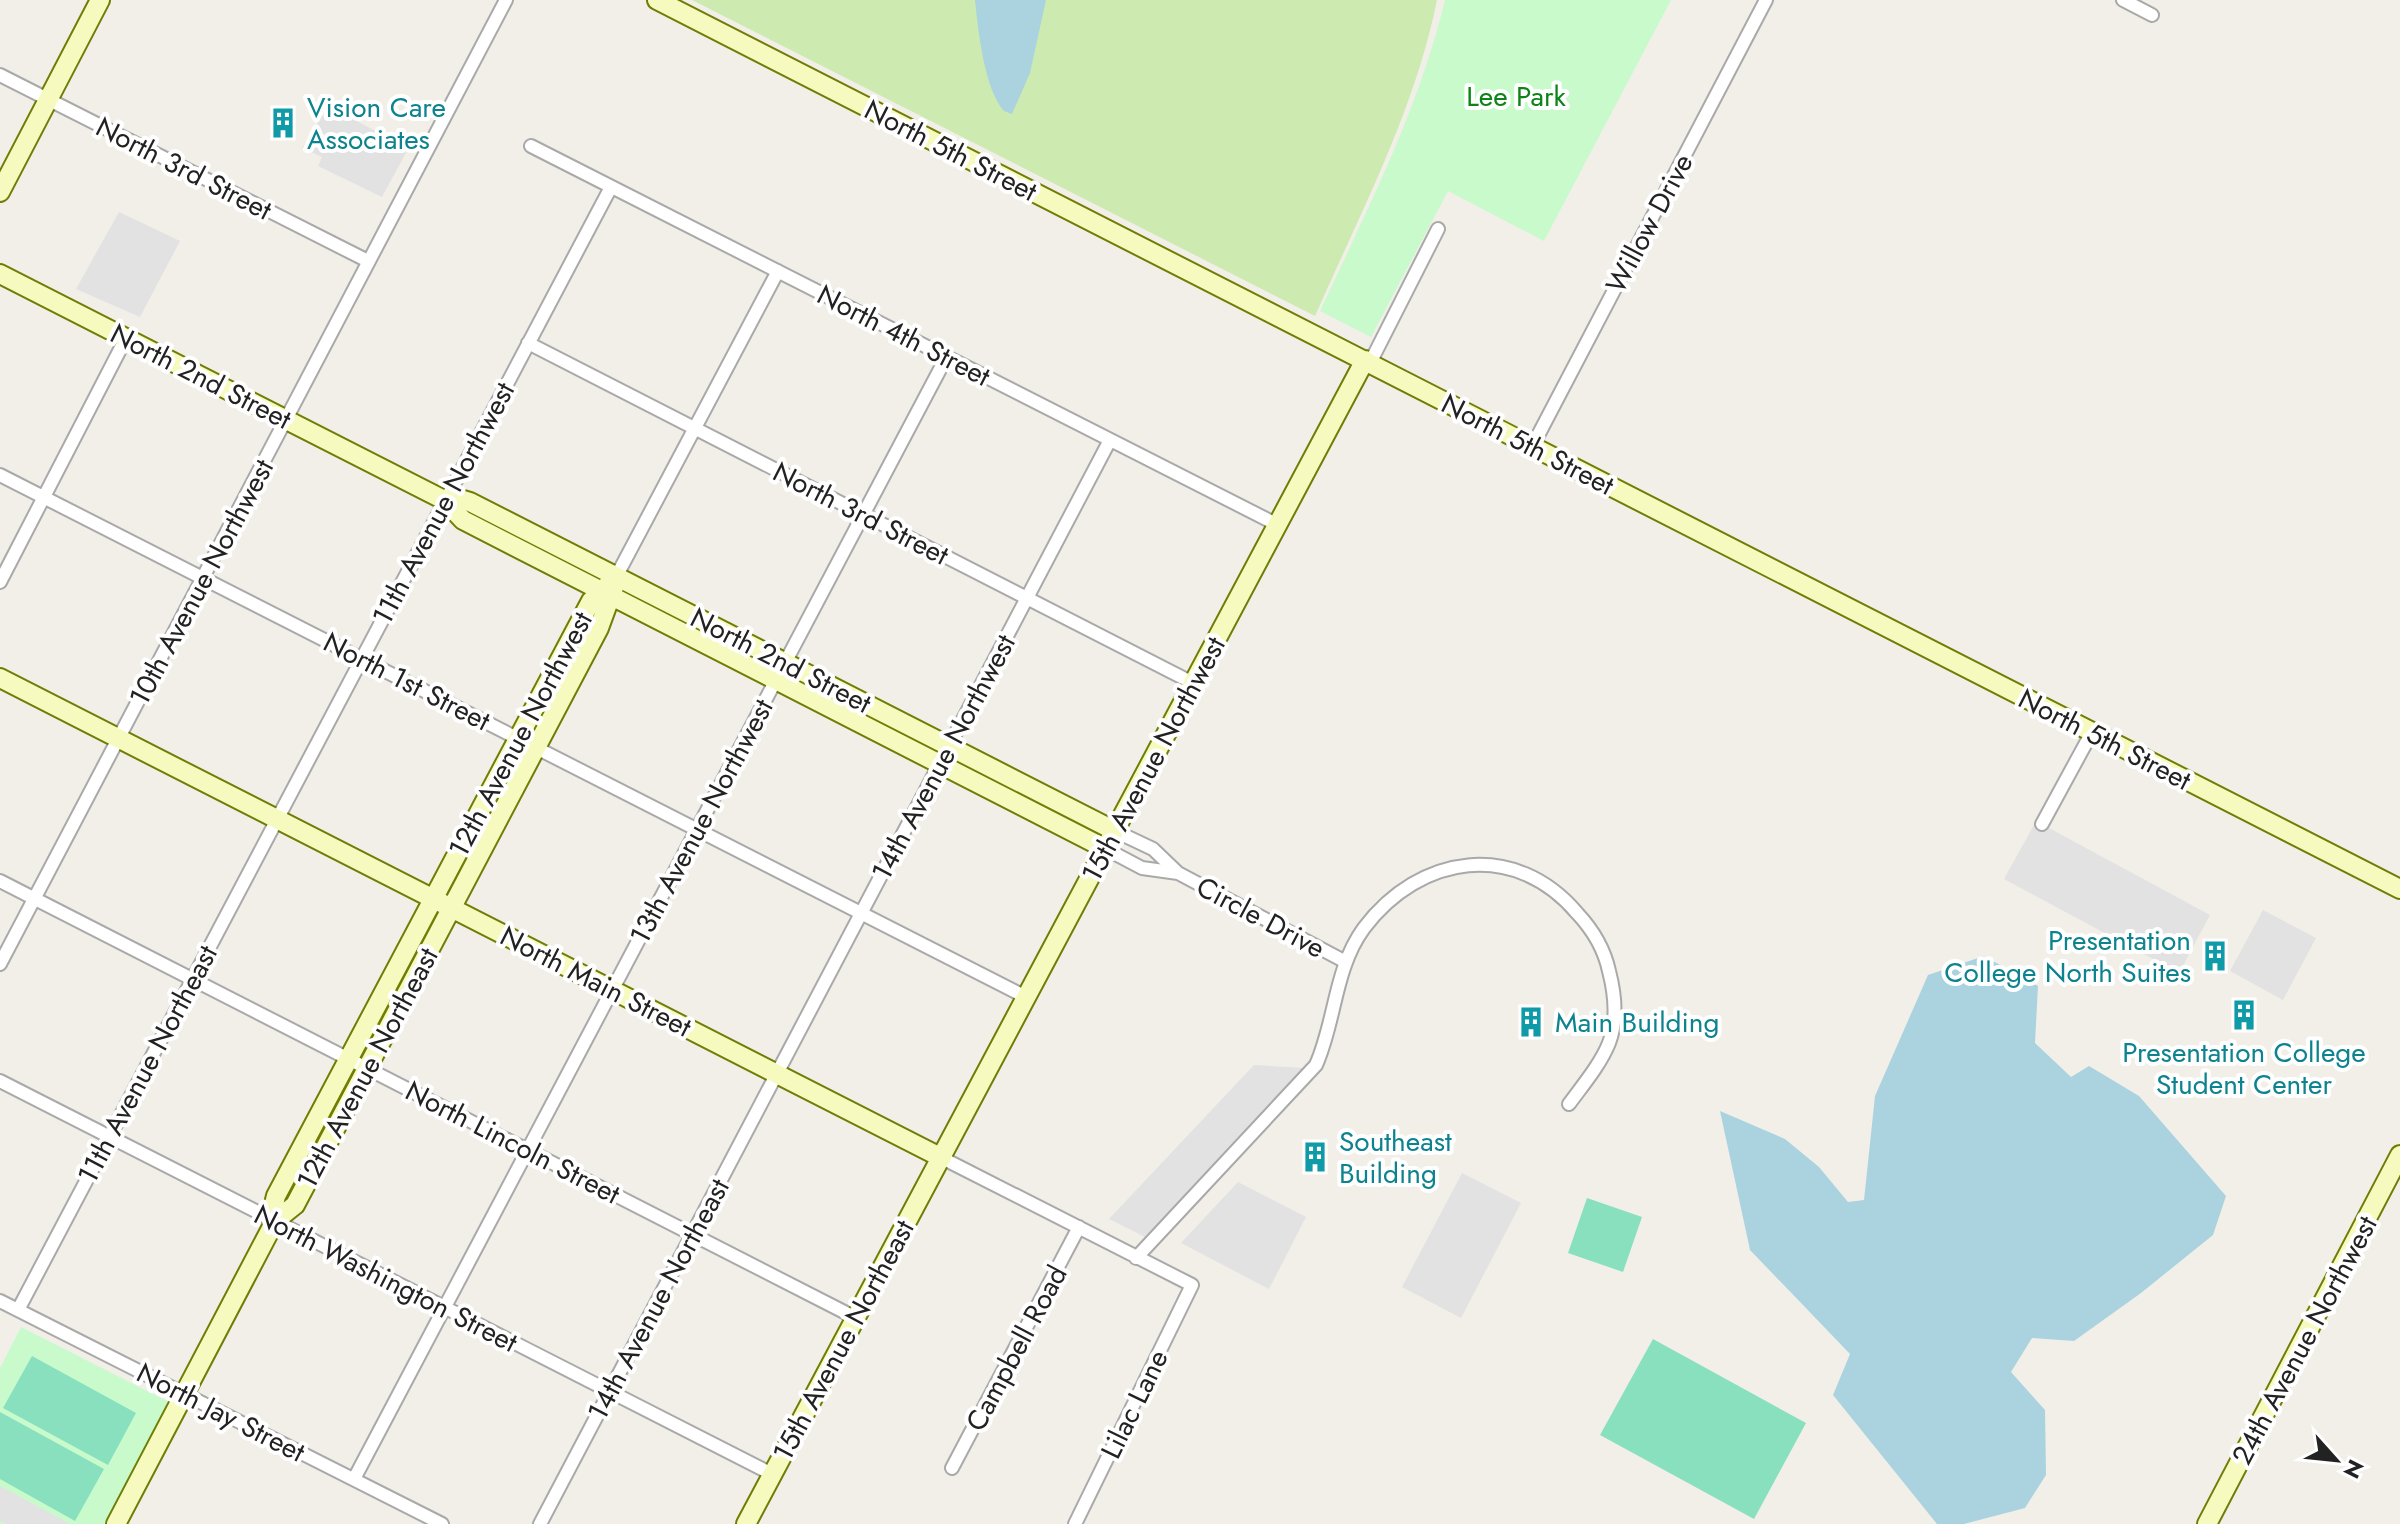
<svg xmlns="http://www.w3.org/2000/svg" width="2400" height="1524" viewBox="0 0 2400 1524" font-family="Jost,sans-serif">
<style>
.grass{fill:#cdebb0}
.park{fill:#c8facc}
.pitch{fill:#88e0be}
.parking{fill:#e2e2e2}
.water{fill:#aad3df}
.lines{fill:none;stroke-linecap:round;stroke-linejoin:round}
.street-casing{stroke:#a9a9a9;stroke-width:16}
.secondary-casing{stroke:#707d05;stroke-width:22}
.street{stroke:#fff;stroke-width:12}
.secondary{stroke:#f7fabf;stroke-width:18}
.labels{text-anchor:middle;stroke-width:8;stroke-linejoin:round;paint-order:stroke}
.park-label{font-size:28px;fill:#0c8416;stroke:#fff}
.culture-label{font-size:28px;fill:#0d838f;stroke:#fff;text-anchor:start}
.street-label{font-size:28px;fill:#222;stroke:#fff}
</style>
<rect width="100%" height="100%" fill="#f2efe9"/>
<!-- grass -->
<path class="grass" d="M 692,0 L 1437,0 C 1415,110 1360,214 1315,316 Z"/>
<!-- park -->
<path class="park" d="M 1445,0 L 1671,0 L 1544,241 L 1448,191 L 1371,337 L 1320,311 C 1368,208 1418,111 1445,0 Z
M 21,1327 L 169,1402 L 104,1524 L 0,1524 L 0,1368 Z"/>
<!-- pitch -->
<path class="pitch" d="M 1587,1198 L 1642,1217 L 1623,1272 L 1568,1253 Z
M 1653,1339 L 1806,1423 L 1754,1519 L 1600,1435 Z
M 32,1356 L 136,1413 L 108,1465 L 3,1408 Z
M 0,1412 L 104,1469 L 75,1521 L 0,1479 Z"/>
<!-- parking -->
<path class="parking" d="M 335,109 L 408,149 L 382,197 L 318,166 L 322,157 L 302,148 L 322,116 L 330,119 Z
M 119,212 L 180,241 L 140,317 L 76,289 Z
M 2036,821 L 2210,915 L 2179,973 L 2004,879 Z
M 2263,910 L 2316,938 L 2283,1000 L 2230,971 Z
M 1254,1065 L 1303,1068 L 1145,1237 L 1109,1219 Z
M 1462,1173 L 1521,1203 L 1461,1318 L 1402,1287 Z
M 1238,1182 L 1306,1217 L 1269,1289 L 1181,1243 Z
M 0,1486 L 70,1524 L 5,1524 L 0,1521 Z"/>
<!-- water -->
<path class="water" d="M 975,0 L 1046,0 L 1030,73 L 1012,114 L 1004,111 C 984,89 978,29 975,0 Z
M 1984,956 L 2038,986 L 2035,1043 L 2071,1077 L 2089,1066 L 2139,1096 L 2226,1196 L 2213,1235 L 2141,1293 L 2074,1341 L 2032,1338 L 2011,1372 L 2045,1410 L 2046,1475 L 2025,1508 L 1964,1524 L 1937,1524 L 1833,1395 L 1850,1354 L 1750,1250 L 1720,1111 L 1785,1139 L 1819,1167 L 1848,1202 L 1864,1200 L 1875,1096 L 1928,975 Z"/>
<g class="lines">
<!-- street casing -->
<g class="street-casing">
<path id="street" d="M 2123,0 L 2152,15
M 0,75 L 368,261
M 531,146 L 1278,525
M 528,343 L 1193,683
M 1370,363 L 1438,229
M 1532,447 L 1766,0
M 0,475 L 1028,998
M 616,577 L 778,271
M 0,582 L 126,338
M 2042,824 L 2092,732
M 1115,831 L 1153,849 L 1178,873 L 1344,961
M 1106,849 L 1142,868 L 1178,873
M 0,881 L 854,1317
M 0,964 L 506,0
M 0,1081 L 772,1474
M 942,1158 L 1192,1285 L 1075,1524
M 1136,1258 L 1316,1065 C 1336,1020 1334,969 1364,928 C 1420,854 1515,840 1577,913 C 1593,930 1604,948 1609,971 C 1615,994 1618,1019 1609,1043 C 1600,1065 1583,1085 1569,1104
M 0,1301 L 442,1524
M 18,1310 L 611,187
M 952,1468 L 1079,1227
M 354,1479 L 947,356
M 540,1524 L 1110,440"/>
</g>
<!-- secondary casing -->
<g class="secondary-casing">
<path id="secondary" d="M 657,0 L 2400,889
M 0,192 L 100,0
M 0,274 L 444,500 L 463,520 L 1106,849
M 444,500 L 457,498 L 470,502 L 1115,831
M 0,678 L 942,1158
M 275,1221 L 295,1205 L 599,628 L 614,587
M 116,1524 L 275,1221 L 273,1208 L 276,1196 L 591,601 L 616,577
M 746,1524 L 1365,360
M 2207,1524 L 2400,1155"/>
</g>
<!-- street -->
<use href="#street" class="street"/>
<!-- secondary -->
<use href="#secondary" class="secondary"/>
</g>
<!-- icons -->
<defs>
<g id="building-bare" transform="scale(2.4)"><path d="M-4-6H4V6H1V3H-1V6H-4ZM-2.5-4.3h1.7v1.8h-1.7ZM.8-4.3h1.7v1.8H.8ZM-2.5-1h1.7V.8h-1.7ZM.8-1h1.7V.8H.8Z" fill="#0f9aa8" stroke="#fff" stroke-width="2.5" paint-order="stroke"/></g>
</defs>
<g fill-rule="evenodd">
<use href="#building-bare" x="283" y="123"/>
<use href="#building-bare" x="2215" y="956"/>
<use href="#building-bare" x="2244" y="1015"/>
<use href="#building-bare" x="1531" y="1022"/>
<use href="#building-bare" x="1315" y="1157"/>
</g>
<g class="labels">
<!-- park labels -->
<g class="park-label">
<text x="1516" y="106">Lee Park</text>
</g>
<!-- culture labels -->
<g class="culture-label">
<text x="307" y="117">Vision Care<tspan x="307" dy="32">Associates</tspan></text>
<text x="2191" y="950" text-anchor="end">Presentation<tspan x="2191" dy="32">College North Suites</tspan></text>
<text x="1555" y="1032">Main Building</text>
<text x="2244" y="1062" text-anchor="middle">Presentation College<tspan x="2244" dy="32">Student Center</tspan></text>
<text x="1339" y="1151">Southeast<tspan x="1339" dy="32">Building</tspan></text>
</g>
<!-- street labels -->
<g class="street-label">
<text transform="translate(951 150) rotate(27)" y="10">North 5th Street</text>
<text transform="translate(184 168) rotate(27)" y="10">North 3rd Street</text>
<text transform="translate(1649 223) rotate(-62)" y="10">Willow Drive</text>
<text transform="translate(904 335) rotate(27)" y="10">North 4th Street</text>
<text transform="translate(201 376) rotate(27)" y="10">North 2nd Street</text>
<text transform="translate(1528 444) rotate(27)" y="10">North 5th Street</text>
<text transform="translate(443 503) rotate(-62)" y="10">11th Avenue Northwest</text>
<text transform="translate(861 513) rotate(27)" y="10">North 3rd Street</text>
<text transform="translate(201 582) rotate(-62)" y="10">10th Avenue Northwest</text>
<text transform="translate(781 660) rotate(27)" y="10">North 2nd Street</text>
<text transform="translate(407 681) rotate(27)" y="10">North 1st Street</text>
<text transform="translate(520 734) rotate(-62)" y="10">12th Avenue Northwest</text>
<text transform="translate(2105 739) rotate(27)" y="10">North 5th Street</text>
<text transform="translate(943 757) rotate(-62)" y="10">14th Avenue Northwest</text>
<text transform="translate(1153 759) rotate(-62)" y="10">15th Avenue Northwest</text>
<text transform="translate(701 821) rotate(-62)" y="10">13th Avenue Northwest</text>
<text transform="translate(1261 917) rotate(28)" y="10">Circle Drive</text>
<text transform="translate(596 981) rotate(27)" y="10">North Main Street</text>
<text transform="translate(147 1064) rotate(-62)" y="10">11th Avenue Northeast</text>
<text transform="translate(367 1068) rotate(-62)" y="10">12th Avenue Northeast</text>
<text transform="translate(513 1142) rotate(27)" y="10">North Lincoln Street</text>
<text transform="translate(386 1278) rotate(27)" y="10">North Washington Street</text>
<text transform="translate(658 1299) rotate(-62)" y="10">14th Avenue Northeast</text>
<text transform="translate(843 1340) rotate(-62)" y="10">15th Avenue Northeast</text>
<text transform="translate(2304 1340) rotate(-62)" y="10">24th Avenue Northwest</text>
<text transform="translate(1016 1348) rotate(-62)" y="10">Campbell Road</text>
<text transform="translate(1134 1404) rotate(-64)" y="10">Lilac Lane</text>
<text transform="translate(221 1412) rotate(27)" y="10">North Jay Street</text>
</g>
</g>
<!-- north arrow -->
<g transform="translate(2336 1460) rotate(117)" stroke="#ffffff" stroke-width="6" paint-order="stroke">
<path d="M0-6L14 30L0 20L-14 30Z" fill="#222222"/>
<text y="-12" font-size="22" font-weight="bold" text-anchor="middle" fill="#222222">N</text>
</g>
</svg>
